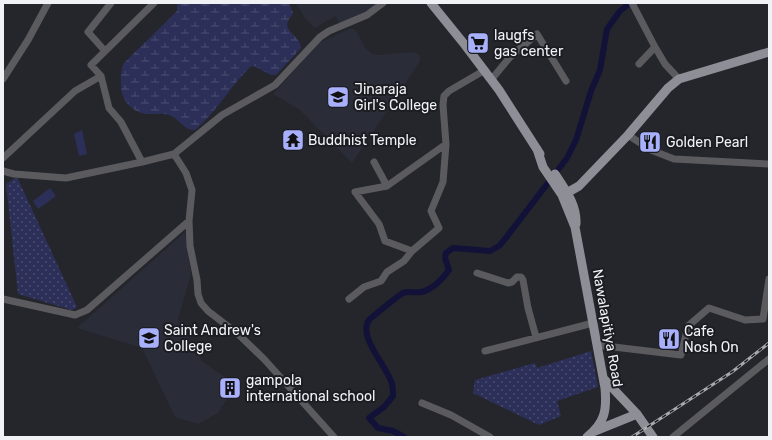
<svg xmlns="http://www.w3.org/2000/svg" width="772" height="440" viewBox="0 0 772 440" font-family="Rubik,sans-serif">
<style>
.built{fill:#2a2c38}
.grass{fill:#2c2f58}
.wetland{fill:url(#wetland-marsh)}
.park{fill:url(#park-dots)}
.lines{fill:none;stroke-linecap:round;stroke-linejoin:round}
.canal{stroke:#121238;stroke-width:6}
.minor{stroke:#5b5b5f;stroke-width:7}
.major{stroke:#8e8f96;stroke-width:9}
.rail-casing{stroke:#a8a9ae;stroke-width:3}
.rail{stroke:#1c1d23;stroke-width:1.5;stroke-dasharray:4.5;stroke-linecap:butt}
.labels{text-anchor:middle;stroke-width:4;stroke-linejoin:round;paint-order:stroke}
.poi-label{font-size:14px;fill:#f1f2f6;stroke:#1c1d23;text-anchor:start}
.street-label{font-size:14px;fill:#f1f2f6;stroke:#1c1d23}
</style>
<defs>
<pattern id="wetland-marsh" width="20" height="14" patternUnits="userSpaceOnUse"><rect width="20" height="14" fill="#2c2f58"/><path d="M1 5h8M5 5V1M11 12h8M15 12V8" fill="none" stroke="#4b4e71"/></pattern>
<pattern id="park-dots" width="8" height="8" patternUnits="userSpaceOnUse"><rect width="8" height="8" fill="#2c2f58"/><path d="M2 2h.1M6 6h.1" fill="none" stroke="#4b4e71" stroke-width="1.8" stroke-linecap="round"/></pattern>
</defs>
<rect width="100%" height="100%" fill="#25262c"/>
<!-- built -->
<path class="built" d="M 296,3 L 381,3 L 356,17 L 340,23 L 335,16 L 315,28 L 305,18 Z
M 349,29 L 354,29 L 356,31 L 366,49 L 373,54 L 378,55 L 413,52 L 419,55 L 421,58 L 418,64 L 352,163 L 300,110 L 273,94 L 319,43 Z
M 185,232 L 191,274 L 178,319 L 202,361 L 229,380 L 229,396 L 218,413 L 198,424 L 175,417 L 142,348 L 77,328 Z"/>
<!-- grass -->
<path class="grass" d="M 82,130 L 87,154 L 79,156 L 74,134 Z
M 50,188 L 56,196 L 38,209 L 33,201 Z"/>
<!-- wetland -->
<path class="wetland" d="M 177,3 L 289,3 L 293,13 C 292,16 289,18 288,21 C 283,31 302,38 301,48 L 276,75 L 271,75 L 254,66 L 250,67 C 230,87 217,111 195,130 C 184,131 179,118 169,115 C 164,113 156,114 150,114 C 135,114 122,103 121,87 C 121,79 120,71 124,63 L 177,11 Z"/>
<!-- park -->
<path class="park" d="M 17,177 L 77,307 L 72,310 L 18,294 L 6,184 Z
M 591,351 L 598,387 L 557,401 L 561,416 L 539,425 L 473,393 L 475,380 L 535,363 L 537,368 Z"/>
<g class="lines">
<!-- canal -->
<path class="canal" d="M 404,437 L 393,431 L 378,428 L 369,418 L 384,407 L 393,396 C 393,392 393,387 392,384 C 388,367 357,337 369,320 C 372,317 399,295 403,293 C 408,291 415,293 421,292 C 432,290 443,279 449,270 L 445,258 L 446,253 L 453,248 L 490,251 L 499,246 L 505,239 L 567,158 L 576,140 L 591,91 L 600,70 L 607,29 L 620,11 L 630,3"/>
<!-- minor -->
<path class="minor" d="M 632,3 L 655,47
M 105,51 L 88,32 L 111,3
M 639,64 L 655,47 L 665,64 L 679,79
M 3,79 L 28,40 L 48,3
M 491,80 L 510,57 L 537,34 L 566,81
M 628,135 L 651,150 L 674,159 L 769,164
M 174,154 L 186,173 L 192,190 L 189,221 L 190,246 L 197,280 L 198,294 L 201,303 L 208,311 L 238,334 L 264,359 L 334,437
M 3,158 L 75,91 L 101,76
M 142,162 L 121,122 L 109,108 L 101,76 L 91,65 L 154,3
M 374,162 L 387,186 L 355,192 L 379,224 L 385,241 L 412,251
M 3,171 L 14,174 L 66,178 L 142,162 L 174,154 L 222,115 L 275,85 L 320,37 L 329,31 L 367,15 L 383,3
M 387,186 L 446,144
M 477,273 L 508,283 L 512,282 L 517,277 L 521,277 L 523,280 L 528,308 L 536,337
M 3,299 L 75,315 L 87,310 L 189,221
M 349,299 L 364,287 L 381,281 L 387,272 L 404,261 L 412,251 L 439,228 L 431,211 L 443,182 L 446,144 L 443,105 L 444,96 L 449,91 L 485,70
M 597,345 L 681,355 L 688,326 L 709,308 L 745,320 L 763,319 L 769,279
M 485,351 L 593,323
M 422,403 L 451,415 L 490,437
M 673,437 L 769,359"/>
<!-- major -->
<path class="major" d="M 431,3 L 465,45 L 499,90 L 540,154
M 537,149 L 543,167 L 562,195 L 575,227 L 605,388 C 607,410 605,423 587,437
M 555,174 C 565,189 577,205 576,224
M 563,195 L 579,186 L 628,135 L 668,88 L 679,79 L 769,52
M 604,379 L 637,414 L 653,437
M 595,431 L 637,414"/>
<!-- rail casing -->
<g class="rail-casing">
<path id="rail" d="M 632,437 L 732,372 L 769,343"/>
</g>
<!-- rail -->
<use href="#rail" class="rail"/>
</g>
<!-- icons -->
<defs>
<g id="supermarket-square" transform="scale(1.15)"><rect x="-9" y="-9" width="18" height="18" rx="4" fill="#a8b0fc" stroke="#1c1d23"/><path d="M-6-5.5h2.5l.6 2H6L4.5 2H-2.5L-4.4-4H-6ZM-1.5 3.2a1.3 1.3 0 1 0 .1 0ZM3 3.2a1.3 1.3 0 1 0 .1 0Z" fill="#111"/></g>
<g id="school-square" transform="scale(1.15)"><rect x="-9" y="-9" width="18" height="18" rx="4" fill="#a8b0fc" stroke="#1c1d23"/><path d="M0-5L7-2L0 1L-7-2ZM-4 1L0 2.5L4 1V4Q0 6-4 4Z" fill="#111"/></g>
<g id="temple-square" transform="scale(1.15)"><rect x="-9" y="-9" width="18" height="18" rx="4" fill="#a8b0fc" stroke="#1c1d23"/><path d="M0-6L5-2H3V0L6.5 2.5H4V6H1.5V3h-3V6H-4V2.5H-6.5L-3 0V-2H-5Z" fill="#111"/></g>
<g id="restaurant-square" transform="scale(1.15)"><rect x="-9" y="-9" width="18" height="18" rx="4" fill="#a8b0fc" stroke="#1c1d23"/><path d="M-5-6h1v4h1v-4h1v4h1v-4h1v5L-1.5 .5V6h-2V.5L-5-1ZM5-6V6H3V1.5H1.5Q1.5-4 5-6Z" fill="#111"/></g>
<g id="building-square" transform="scale(1.15)"><rect x="-9" y="-9" width="18" height="18" rx="4" fill="#a8b0fc" stroke="#1c1d23"/><path d="M-4-6H4V6H1V3H-1V6H-4ZM-2.5-4.3h1.7v1.8h-1.7ZM.8-4.3h1.7v1.8H.8ZM-2.5-1h1.7V.8h-1.7ZM.8-1h1.7V.8H.8Z" fill="#111"/></g>
</defs>
<g fill-rule="evenodd">
<use href="#supermarket-square" x="478" y="43"/>
<use href="#school-square" x="338" y="97"/>
<use href="#temple-square" x="293" y="140"/>
<use href="#restaurant-square" x="650" y="142"/>
<use href="#school-square" x="149" y="338"/>
<use href="#restaurant-square" x="669" y="339"/>
<use href="#building-square" x="230" y="388"/>
</g>
<g class="labels">
<!-- poi labels -->
<g class="poi-label">
<text x="494" y="40">laugfs<tspan x="494" dy="16">gas center</tspan></text>
<text x="354" y="94">Jinaraja<tspan x="354" dy="16">Girl's College</tspan></text>
<text x="308" y="145">Buddhist Temple</text>
<text x="666" y="147">Golden Pearl</text>
<text x="164" y="335">Saint Andrew's<tspan x="164" dy="16">College</tspan></text>
<text x="684" y="336">Cafe<tspan x="684" dy="16">Nosh On</tspan></text>
<text x="246" y="385">gampola<tspan x="246" dy="16">international school</tspan></text>
</g>
<!-- street labels -->
<g class="street-label">
<text transform="translate(608 328) rotate(80)" y="5">Nawalapitiya Road</text>
</g>
</g>
<!-- border -->
<rect width="772" height="440" fill="none" stroke="#f1f2f6" stroke-width="8"/>
</svg>
